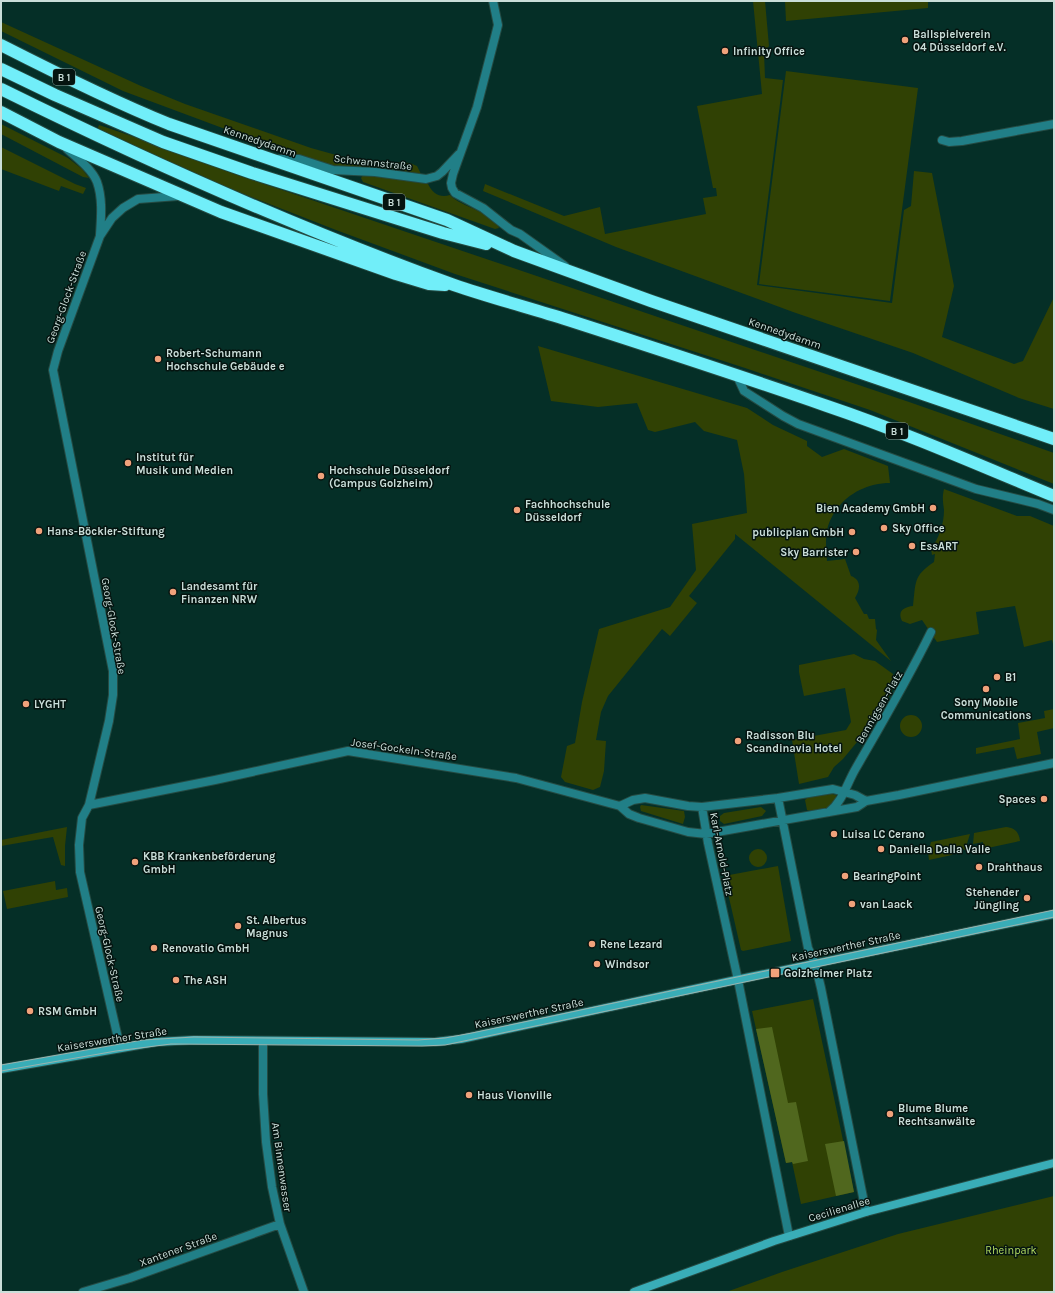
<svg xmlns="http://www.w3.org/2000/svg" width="1055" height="1293" viewBox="0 0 1055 1293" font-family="Karla,sans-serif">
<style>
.green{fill:#304104}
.forest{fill:#50671e}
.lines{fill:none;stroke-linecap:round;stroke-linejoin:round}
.street-casing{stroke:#254b43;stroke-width:10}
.secondary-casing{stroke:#254b43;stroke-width:10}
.highway-casing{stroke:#254b43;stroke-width:14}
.street{stroke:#217f87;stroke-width:8}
.secondary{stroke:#39adb7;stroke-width:8}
.highway{stroke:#71eef9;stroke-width:12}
.tram{stroke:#9ab4ae;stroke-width:1}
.poi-dot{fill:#f1a27b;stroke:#051410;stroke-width:1.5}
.labels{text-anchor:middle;stroke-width:3;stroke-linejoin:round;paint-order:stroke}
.shield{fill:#051410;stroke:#8fa19d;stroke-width:1}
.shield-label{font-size:10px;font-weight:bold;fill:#caded9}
.poi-label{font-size:11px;font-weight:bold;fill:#caded9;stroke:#051410;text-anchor:start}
.street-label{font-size:11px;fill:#caded9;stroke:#051410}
.park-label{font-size:11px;fill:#b2db61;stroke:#051410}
</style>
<rect width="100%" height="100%" fill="#052f27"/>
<!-- green -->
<path class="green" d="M 753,1 L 765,1 L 769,46 L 764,52 L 765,78 L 783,80 L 757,285 L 892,303 L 904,210 L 911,206 L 914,171 L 932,173 L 954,286 L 942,337 L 1014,364 L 1023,361 L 1054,297 L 1054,409 L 1019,398 L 913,353 L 793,312 L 616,247 L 483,191 L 485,184 L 564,216 L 600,207 L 605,234 L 706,214 L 703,198 L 717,196 L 716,188 L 713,188 L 697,106 L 762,94 Z
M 785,1 L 928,1 L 928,8 L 786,21 Z
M 1,22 L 141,86 L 185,104 L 311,148 L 354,160 L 410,163 L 417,166 L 421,174 L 388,168 L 347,167 L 330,165 L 276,148 L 123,91 L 1,31 Z
M 786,71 L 918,88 L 890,301 L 759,284 Z
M 1,124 L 68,158 L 82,169 L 89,178 L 83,177 L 1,134 Z
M 99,125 L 161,146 L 226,171 L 912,403 L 1054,453 L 1054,484 L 870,410 L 745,368 L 455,274 L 336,230 L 216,183 L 97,130 Z
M 1,147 L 75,184 L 86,188 L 83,194 L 61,186 L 59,191 L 1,169 Z
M 363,175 L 389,176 L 428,184 C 433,194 440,198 450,195 C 460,207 496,213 499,228 L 495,229 L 363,182 L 361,178 Z
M 538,346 L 747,408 L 773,425 L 807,441 L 807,446 L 822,457 L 844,449 L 888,466 L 890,483 C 863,483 837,499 828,526 C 825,537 826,550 827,561 L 845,559 L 851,576 C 862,580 860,590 855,598 L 864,614 L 867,614 L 869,619 L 875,619 L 876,629 L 877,630 L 876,640 L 891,661 L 735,534 L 735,539 L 689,596 L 697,603 L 670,636 L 662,629 L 608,696 L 601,712 L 596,740 L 606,741 L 604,771 L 600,787 L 593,790 L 565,782 L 561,777 L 567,746 L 575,743 L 582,702 L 599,629 L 670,607 L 696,570 L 692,524 L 747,513 L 744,474 L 737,440 L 704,431 L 695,422 L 655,432 L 648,430 L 637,403 L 598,407 L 551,401 Z
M 944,489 L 1017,516 L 1030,516 L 1054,526 L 1054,648 L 1052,640 L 1024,647 L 1015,606 L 976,612 L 979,634 L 937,642 L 922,620 L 910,624 L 902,621 C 897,611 904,607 913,606 C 916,582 913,576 934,562 L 935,554 L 932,555 L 931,549 C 939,538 944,524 944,510 C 943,502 942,497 944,489 Z
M 854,654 L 864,659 L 875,661 L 893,674 L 892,691 L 888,698 L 862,736 L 843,759 L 834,767 L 828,777 L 799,784 L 792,740 L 846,730 L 851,722 L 845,688 L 804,696 L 799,672 L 799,665 Z
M 1054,709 L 1054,728 L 1037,732 L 1041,754 L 1017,759 L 1014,747 L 976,754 L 976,748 L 1020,739 L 1018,723 L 1045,718 L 1044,711 Z
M900 726a11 11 0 1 1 22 0a11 11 0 1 1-22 0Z
M 832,794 L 836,795 L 837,804 C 831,811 816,812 807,810 L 805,800 L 808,797 Z
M 641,805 L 684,811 L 685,817 L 683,824 L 641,811 L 640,807 Z
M 761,807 L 766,811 L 762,816 L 724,824 L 720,821 L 720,816 L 724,813 Z
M 67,827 L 65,846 L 65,866 L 61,865 L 53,837 L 1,846 L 1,840 Z
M 1006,827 C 1015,828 1019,832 1020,841 L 983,849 L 983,842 L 973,844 L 974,833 Z
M 970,834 L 965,850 C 959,847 955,849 952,855 L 929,860 L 928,852 L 931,842 Z
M749 858a9 9 0 1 1 18 0a9 9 0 1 1-18 0Z
M 778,866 L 791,941 L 743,951 L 741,950 L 724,876 Z
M 55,881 L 56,890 L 67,888 L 68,897 L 7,909 L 3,891 Z
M 813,999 L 854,1192 L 801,1204 L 792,1162 L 786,1163 L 752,1011 Z
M 1054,1196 L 1054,1292 L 726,1292 L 782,1272 L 898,1234 Z"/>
<!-- forest -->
<path class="forest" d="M 772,1027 L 788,1103 L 796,1102 L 808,1161 L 793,1164 L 792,1162 L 786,1163 L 756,1029 Z
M 844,1141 L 854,1192 L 836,1196 L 825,1144 Z"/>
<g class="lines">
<!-- street casing -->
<g class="street-casing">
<path id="street" d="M 493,1 L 498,25 L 495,37 L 477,107 L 453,174 L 451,183 L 452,188 L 455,193 L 483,208 L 511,230 L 520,234 L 565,266
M 942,140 L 949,142 L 962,141 L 1054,124
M 67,149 C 77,158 92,169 97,182 C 103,199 101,218 100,235
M 278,159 L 299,159 L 333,170 L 375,172 L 426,179 L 437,176 L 442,172 L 459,154
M 737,376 L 744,391 L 783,416 L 798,424 L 976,489 L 1038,504 L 1054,510
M 778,798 L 808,948 L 815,963 L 821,988 L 866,1212
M 89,805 L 215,780 L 348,751 L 516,778 L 620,806 L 629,814 L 639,818 L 688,832 L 706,834 L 857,807 L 866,801 L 899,795 L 1054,763
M 620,806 L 633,800 L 645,798 L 688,806 L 702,807 L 778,798 L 833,789 L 855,795 L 866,801
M 702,807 L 708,843 L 738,980 L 789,1236
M 829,812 C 843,801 847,783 856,768 C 882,723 908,679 931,632
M 263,1041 L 263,1094 L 266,1142 L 272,1187 L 280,1224 L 304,1292
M 120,1047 L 80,872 L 79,845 L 82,818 L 89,805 L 109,721 L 113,695 L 113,671 L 53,370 L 58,351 L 100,236 L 112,218 L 123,208 L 138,199 L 178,196
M 83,1292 L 130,1278 L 280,1224"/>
</g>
<!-- secondary casing -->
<g class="secondary-casing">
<path id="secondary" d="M 1,1069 L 156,1042 L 194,1040 L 435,1042 L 461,1039 L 750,977 L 1054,914
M 634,1292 L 774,1241 L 866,1212 L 1054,1163"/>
</g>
<!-- highway casing -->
<g class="highway-casing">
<path id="highway" d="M 1,45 C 56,73 112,101 169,124 L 447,220 L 514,251 L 651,301 L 1054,439
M 1,69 L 55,95 L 163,142 L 252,173 L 443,233 L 486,244
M 1,89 C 149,162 299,229 454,285 C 492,298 530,308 568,320 C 655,348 741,376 827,406 C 904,432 979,465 1054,496
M 1,112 L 59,142 L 221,212 L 396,274 L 429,284 L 445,285"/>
</g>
<!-- street -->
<use href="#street" class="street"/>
<!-- secondary -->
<use href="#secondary" class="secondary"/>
<!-- highway -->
<use href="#highway" class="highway"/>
<!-- tram -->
<path class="tram" d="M 1,1065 L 143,1040 L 194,1037 L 418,1040 L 445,1038 L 472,1033 L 1054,910
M 1,1071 L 116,1051 L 171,1044 L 422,1046 L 445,1045 L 1054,917"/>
</g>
<!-- markers -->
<g class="poi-dot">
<circle cx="905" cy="40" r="4"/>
<circle cx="725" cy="51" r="4"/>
<circle cx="158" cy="359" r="4"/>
<circle cx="128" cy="463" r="4"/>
<circle cx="321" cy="476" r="4"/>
<circle cx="933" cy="508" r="4"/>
<circle cx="517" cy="510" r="4"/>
<circle cx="884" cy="528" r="4"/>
<circle cx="39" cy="531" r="4"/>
<circle cx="852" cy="532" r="4"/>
<circle cx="912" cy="546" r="4"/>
<circle cx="856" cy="552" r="4"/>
<circle cx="173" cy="592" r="4"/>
<circle cx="997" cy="677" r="4"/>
<circle cx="986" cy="689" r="4"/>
<circle cx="26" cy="704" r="4"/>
<circle cx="738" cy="741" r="4"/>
<circle cx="1044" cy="799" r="4"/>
<circle cx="834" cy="834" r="4"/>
<circle cx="881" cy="849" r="4"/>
<circle cx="135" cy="862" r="4"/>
<circle cx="979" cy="867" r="4"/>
<circle cx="845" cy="876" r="4"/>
<circle cx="1027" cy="898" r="4"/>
<circle cx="852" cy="904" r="4"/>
<circle cx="238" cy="926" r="4"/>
<circle cx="592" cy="944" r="4"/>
<circle cx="154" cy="948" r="4"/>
<circle cx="597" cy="964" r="4"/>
<rect x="770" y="968" width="10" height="10" rx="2"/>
<circle cx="176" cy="980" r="4"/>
<circle cx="30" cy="1011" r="4"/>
<circle cx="469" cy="1095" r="4"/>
<circle cx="890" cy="1114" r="4"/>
</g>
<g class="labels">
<!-- shield labels -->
<g class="shield">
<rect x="53" y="69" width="22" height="16" rx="3"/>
<rect x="383" y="194" width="22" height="16" rx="3"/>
<rect x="886" y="423" width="22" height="16" rx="3"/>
</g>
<g class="shield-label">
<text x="64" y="81">B 1</text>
<text x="394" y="206">B 1</text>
<text x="897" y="435">B 1</text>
</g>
<!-- poi labels -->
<g class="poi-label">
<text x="913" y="38">Ballspielverein<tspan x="913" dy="13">04 Düsseldorf e.V.</tspan></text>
<text x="733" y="55">Infinity Office</text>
<text x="166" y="357">Robert-Schumann<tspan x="166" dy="13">Hochschule Gebäude e</tspan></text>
<text x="136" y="461">Institut für<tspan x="136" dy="13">Musik und Medien</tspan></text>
<text x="329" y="474">Hochschule Düsseldorf<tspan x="329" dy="13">(Campus Golzheim)</tspan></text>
<text x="525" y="508">Fachhochschule<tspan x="525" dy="13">Düsseldorf</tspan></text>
<text x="925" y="512" text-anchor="end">Bien Academy GmbH</text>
<text x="892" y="532">Sky Office</text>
<text x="47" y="535">Hans-Böckler-Stiftung</text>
<text x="844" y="536" text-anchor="end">publicplan GmbH</text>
<text x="920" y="550">EssART</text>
<text x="848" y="556" text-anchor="end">Sky Barrister</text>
<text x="181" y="590">Landesamt für<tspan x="181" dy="13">Finanzen NRW</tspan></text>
<text x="1005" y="681">B1</text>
<text x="986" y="706" text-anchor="middle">Sony Mobile<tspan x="986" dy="13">Communications</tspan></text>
<text x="34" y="708">LYGHT</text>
<text x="746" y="739">Radisson Blu<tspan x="746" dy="13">Scandinavia Hotel</tspan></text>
<text x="1036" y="803" text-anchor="end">Spaces</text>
<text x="842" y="838">Luisa LC Cerano</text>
<text x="889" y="853">Daniella Dalla Valle</text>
<text x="143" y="860">KBB Krankenbeförderung<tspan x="143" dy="13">GmbH</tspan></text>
<text x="987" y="871">Drahthaus</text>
<text x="853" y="880">BearingPoint</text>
<text x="1019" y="896" text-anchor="end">Stehender<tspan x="1019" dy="13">Jüngling</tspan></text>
<text x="860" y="908">van Laack</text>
<text x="246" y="924">St. Albertus<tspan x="246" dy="13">Magnus</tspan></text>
<text x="600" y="948">Rene Lezard</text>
<text x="162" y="952">Renovatio GmbH</text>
<text x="605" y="968">Windsor</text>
<text x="784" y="977">Golzheimer Platz</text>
<text x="184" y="984">The ASH</text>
<text x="38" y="1015">RSM GmbH</text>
<text x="477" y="1099">Haus Vionville</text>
<text x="898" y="1112">Blume Blume<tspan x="898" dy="13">Rechtsanwälte</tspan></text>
</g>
<!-- street labels -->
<g class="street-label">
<text transform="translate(260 141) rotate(19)" y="4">Kennedydamm</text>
<text transform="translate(373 162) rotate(6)" y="4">Schwannstraße</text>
<text transform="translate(66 297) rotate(-70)" y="4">Georg-Glock-Straße</text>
<text transform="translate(785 333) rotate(19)" y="4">Kennedydamm</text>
<text transform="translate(114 626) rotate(80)" y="4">Georg-Glock-Straße</text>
<text transform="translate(879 707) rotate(-60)" y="4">Bennigsen-Platz</text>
<text transform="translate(404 749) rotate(8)" y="4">Josef-Gockeln-Straße</text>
<text transform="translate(722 854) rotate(79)" y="4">Karl-Arnold-Platz</text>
<text transform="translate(846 946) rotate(-12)" y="4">Kaiserswerther Straße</text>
<text transform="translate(110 954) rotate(77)" y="4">Georg-Glock-Straße</text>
<text transform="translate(529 1013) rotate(-12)" y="4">Kaiserswerther Straße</text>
<text transform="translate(112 1039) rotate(-9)" y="4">Kaiserswerther Straße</text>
<text transform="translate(282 1167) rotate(82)" y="4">Am Binnenwasser</text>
<text transform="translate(839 1209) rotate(-17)" y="4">Cecilienallee</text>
<text transform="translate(178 1249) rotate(-20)" y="4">Xantener Straße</text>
</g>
<!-- park labels -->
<g class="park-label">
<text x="1011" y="1254">Rheinpark</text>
</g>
</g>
<!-- border -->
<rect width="1055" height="1293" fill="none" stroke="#caded9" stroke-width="4"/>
</svg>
